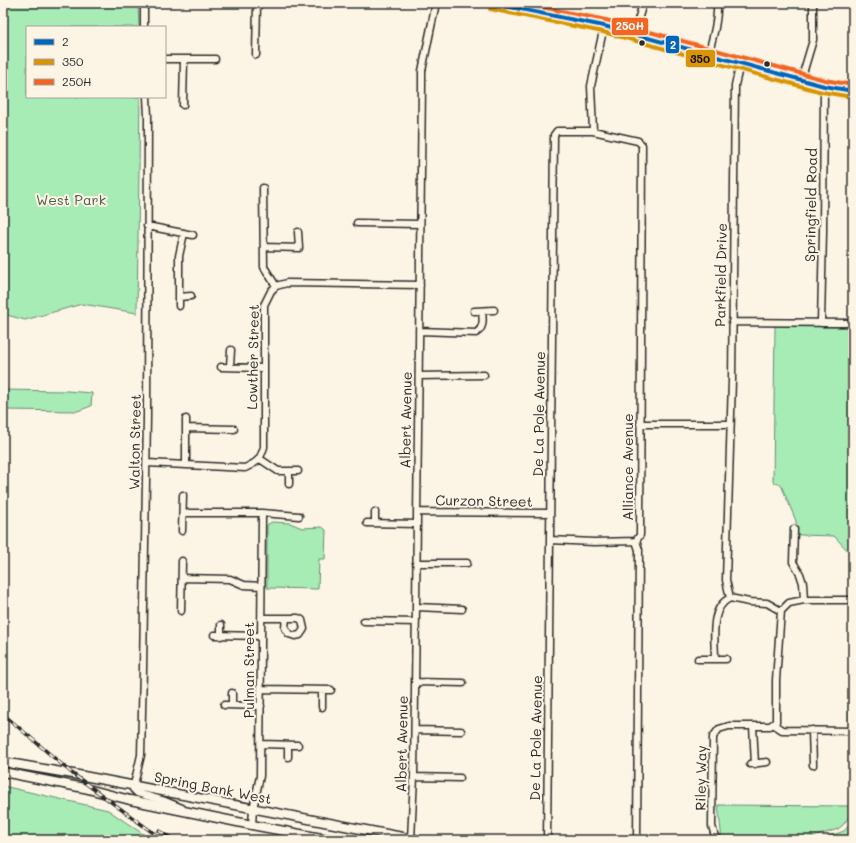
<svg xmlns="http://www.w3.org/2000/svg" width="856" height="843" viewBox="0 0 856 843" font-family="Mali,sans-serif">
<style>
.green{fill:#a7ebb5;stroke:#698b70}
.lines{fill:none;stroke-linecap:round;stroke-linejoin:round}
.minor-casing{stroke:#2b2b2b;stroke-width:9}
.tertiary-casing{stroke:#2b2b2b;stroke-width:11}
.primary-casing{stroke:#2b2b2b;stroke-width:13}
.minor{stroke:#fcf5e5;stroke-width:6}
.tertiary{stroke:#fcf5e5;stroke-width:8}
.primary{stroke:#fcf5e5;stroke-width:10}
.rail-casing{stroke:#2b2b2b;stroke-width:3.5}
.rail{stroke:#fcf5e5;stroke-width:2;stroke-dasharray:6;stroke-linecap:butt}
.bus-1-casing{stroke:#fcf5e5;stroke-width:7}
.bus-2-casing{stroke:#fcf5e5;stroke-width:7}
.bus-3-casing{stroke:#fcf5e5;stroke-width:7}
.bus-1{stroke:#0065bd;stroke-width:4}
.bus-2{stroke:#d89406;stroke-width:4}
.bus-3{stroke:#f26522;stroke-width:4}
.bus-dot{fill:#2b2b2b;stroke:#fcf5e5;stroke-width:1.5}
.labels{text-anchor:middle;stroke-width:4;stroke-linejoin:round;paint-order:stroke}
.park-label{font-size:14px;fill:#4a5b4e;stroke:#fcf5e5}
.street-label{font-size:14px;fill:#2b2b2b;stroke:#fcf5e5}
.line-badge{stroke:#fcf5e5;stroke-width:1.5}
.badge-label{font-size:11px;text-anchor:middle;font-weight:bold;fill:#fff}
.pale-badge-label{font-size:11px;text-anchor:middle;font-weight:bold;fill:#111}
</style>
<rect width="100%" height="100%" fill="#fcf5e5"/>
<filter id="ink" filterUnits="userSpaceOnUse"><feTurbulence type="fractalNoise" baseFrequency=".025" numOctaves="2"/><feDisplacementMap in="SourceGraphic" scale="8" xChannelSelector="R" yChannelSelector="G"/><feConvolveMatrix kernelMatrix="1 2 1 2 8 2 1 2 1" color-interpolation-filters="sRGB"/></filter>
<g filter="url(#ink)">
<!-- green -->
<path class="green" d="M 3,3 L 138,3 L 139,27 L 27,27 L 27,97 L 140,97 L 137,313 L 82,304 L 25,320 L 3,314 Z
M 775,326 L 853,327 L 853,597 L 851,597 L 851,554 L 834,536 L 799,535 L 796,531 L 796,521 L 781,485 L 773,482 Z
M 3,390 L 67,391 L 92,393 L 91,406 L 78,411 L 3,410 Z
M 272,522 L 290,523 L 302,528 L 322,527 L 326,530 L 325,559 L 319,559 L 318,589 L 267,588 L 267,526 L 268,524 Z
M 849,667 L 853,667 L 853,722 L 849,722 Z
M 3,786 L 108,810 L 152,840 L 3,840 Z
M 718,805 L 852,806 L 853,811 L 843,825 L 838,829 L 804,840 L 722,840 Z
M 853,821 L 853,840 L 819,840 L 844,831 Z"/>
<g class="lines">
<!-- minor casing -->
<g class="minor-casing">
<path id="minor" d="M 144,3 L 144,27
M 634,34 L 643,3
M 256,55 L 257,3
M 708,55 C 713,37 718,21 717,3
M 165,59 L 215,59
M 740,64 L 735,85 L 732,380 L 726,580 L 730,598 L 749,602 L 767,603 L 781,611
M 801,80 L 813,40 L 813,3
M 147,97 L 148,116 L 147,417 L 143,669 L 141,755 L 133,789 L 137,793 L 165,801 L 182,808
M 183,105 L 184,60
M 593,131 L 591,86 L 604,26
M 263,188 L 264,267 L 276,286
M 357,223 L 420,224
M 147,226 L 193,235
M 265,247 L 299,248 L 298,232
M 179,297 L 191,296
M 179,306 L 179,256 L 184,233
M 474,311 L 494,310
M 732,322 L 853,323
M 821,323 L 823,232 L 824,86
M 419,331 L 476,333 C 484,328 483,320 482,311
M 230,366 L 231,350
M 221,367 L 263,368
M 419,376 L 484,375
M 640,424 L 730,424
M 186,428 L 234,429
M 260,459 L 278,471 L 298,471
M 147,463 L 245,468 C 258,462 260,460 264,447 L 264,305 L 271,291 L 276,286 L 287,283 L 420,285
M 186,465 L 186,419
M 289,471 L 289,484
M 417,512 L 550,513
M 183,513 L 262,513 L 299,516
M 367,523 L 417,524
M 375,523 L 375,512
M 794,529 L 793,562 L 800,574 L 803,583 L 804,600
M 182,531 L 183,495
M 550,540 L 594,542 L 636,541
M 416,563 L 467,563
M 182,578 L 230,579 L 244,585 L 261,586
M 416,607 L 462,609
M 181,611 L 182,561
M 261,618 L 298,618 L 302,620 L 304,629 L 300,635 L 295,636 L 289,634 L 285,628 L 286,618
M 364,621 L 416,622
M 214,635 L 261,636
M 221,636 L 221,625
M 698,659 L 726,659
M 715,659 C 715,639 709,608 730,598
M 415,682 L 463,683
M 261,689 L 331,690
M 322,691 L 322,707
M 232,693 L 232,705
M 224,705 L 261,706
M 773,724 L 782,730 L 853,731
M 753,726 L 755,764
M 415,730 L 461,731
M 812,730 L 813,765
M 261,744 L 298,745
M 288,745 L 288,757
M 750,764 L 767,762
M 414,777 L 460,778
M 252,825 L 253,809 L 260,776 L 262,513
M 411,839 L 414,777 L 422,85 L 422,71 L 436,3
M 547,840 L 554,135 L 557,131 L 593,131 L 638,141 L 642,145 L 640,535 L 636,541 L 639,550 L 637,840
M 716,840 L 712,826 L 713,737 L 719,729 L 729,726 L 770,726 L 776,722 L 776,680 L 781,611 L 789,603 L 804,600 L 853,600"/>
</g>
<!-- tertiary casing -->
<g class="tertiary-casing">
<path id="tertiary" d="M 3,762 L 73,774 L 418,840
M 3,772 L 84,788 L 130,800 L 252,825 L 332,840"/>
</g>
<!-- primary casing -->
<g class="primary-casing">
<path id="primary" d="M 491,3 L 604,26 L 824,86 L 853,91"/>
</g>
<!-- minor -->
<use href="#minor" class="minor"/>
<!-- tertiary -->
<use href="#tertiary" class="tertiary"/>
<!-- primary -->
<use href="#primary" class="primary"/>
<!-- rail casing -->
<g class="rail-casing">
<path id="rail" d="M 3,714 L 73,774 L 163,840
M 159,831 L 175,840"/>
</g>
<!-- rail -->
<use href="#rail" class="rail"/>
<!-- bus-1 casing -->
<g class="bus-1-casing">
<path id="bus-1" d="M 491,3 L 604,26 L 824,86 L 853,91"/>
</g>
<!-- bus-2 casing -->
<g class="bus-2-casing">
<path id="bus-2" d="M 490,9 L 603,32 L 822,92 L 852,97"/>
</g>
<!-- bus-3 casing -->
<g class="bus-3-casing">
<path id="bus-3" d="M 521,3 L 606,20 L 825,80 L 853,85"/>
</g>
<!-- bus-1 -->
<use href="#bus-1" class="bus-1"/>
<!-- bus-2 -->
<use href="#bus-2" class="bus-2"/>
<!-- bus-3 -->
<use href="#bus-3" class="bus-3"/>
</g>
</g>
<!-- markers -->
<g class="bus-dot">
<circle cx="642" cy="43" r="3.5"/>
<circle cx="767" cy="64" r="3.5"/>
</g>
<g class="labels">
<!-- park labels -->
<g class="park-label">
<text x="71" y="205">West Park</text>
</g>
<!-- street labels -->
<g class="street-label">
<text transform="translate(811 205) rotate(-89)" y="5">Springfield Road</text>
<text transform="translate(721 275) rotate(-89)" y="5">Parkfield Drive</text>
<text transform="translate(253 357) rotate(-89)" y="5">Lowther Street</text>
<text transform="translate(539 414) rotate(-89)" y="5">De La Pole Avenue</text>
<text transform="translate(406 420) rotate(-89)" y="5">Albert Avenue</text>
<text transform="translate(135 442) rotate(-89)" y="5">Walton Street</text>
<text transform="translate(628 467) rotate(-90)" y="5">Alliance Avenue</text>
<text transform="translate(484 501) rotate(1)" y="5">Curzon Street</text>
<text transform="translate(249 670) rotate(-90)" y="5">Pulman Street</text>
<text transform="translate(536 738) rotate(-89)" y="5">De La Pole Avenue</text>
<text transform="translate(402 744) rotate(-89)" y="5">Albert Avenue</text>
<text transform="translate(701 778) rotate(-89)" y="5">Riley Way</text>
<text transform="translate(213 788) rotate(11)" y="5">Spring Bank West</text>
</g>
</g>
<g class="line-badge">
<rect x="611" y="17" width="38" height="19" rx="4" fill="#f26522"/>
<rect x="665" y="35" width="15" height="19" rx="4" fill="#0065bd"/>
<rect x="685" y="49" width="31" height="19" rx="4" fill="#d89406"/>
</g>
<g class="badge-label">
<text x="630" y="30">250H</text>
<text x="673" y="49">2</text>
</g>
<g class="pale-badge-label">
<text x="700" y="63">350</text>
</g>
<!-- margin -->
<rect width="856" height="843" fill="none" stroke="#fcf5e5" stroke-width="16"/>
<rect x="8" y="8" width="840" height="827" fill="none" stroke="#2b2b2b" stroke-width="1.5" filter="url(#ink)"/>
<!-- legend -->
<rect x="26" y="26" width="140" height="72" fill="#fcf5e5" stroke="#a8a49b"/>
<rect x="34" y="39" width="20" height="6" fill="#0065bd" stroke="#a8a49b"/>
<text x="62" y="46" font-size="12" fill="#2b2b2b">2</text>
<rect x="34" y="59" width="20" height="6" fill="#d89406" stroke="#a8a49b"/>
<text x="62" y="66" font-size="12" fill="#2b2b2b">350</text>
<rect x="34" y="79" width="20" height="6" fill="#f26522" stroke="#a8a49b"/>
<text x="62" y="86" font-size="12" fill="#2b2b2b">250H</text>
</svg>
